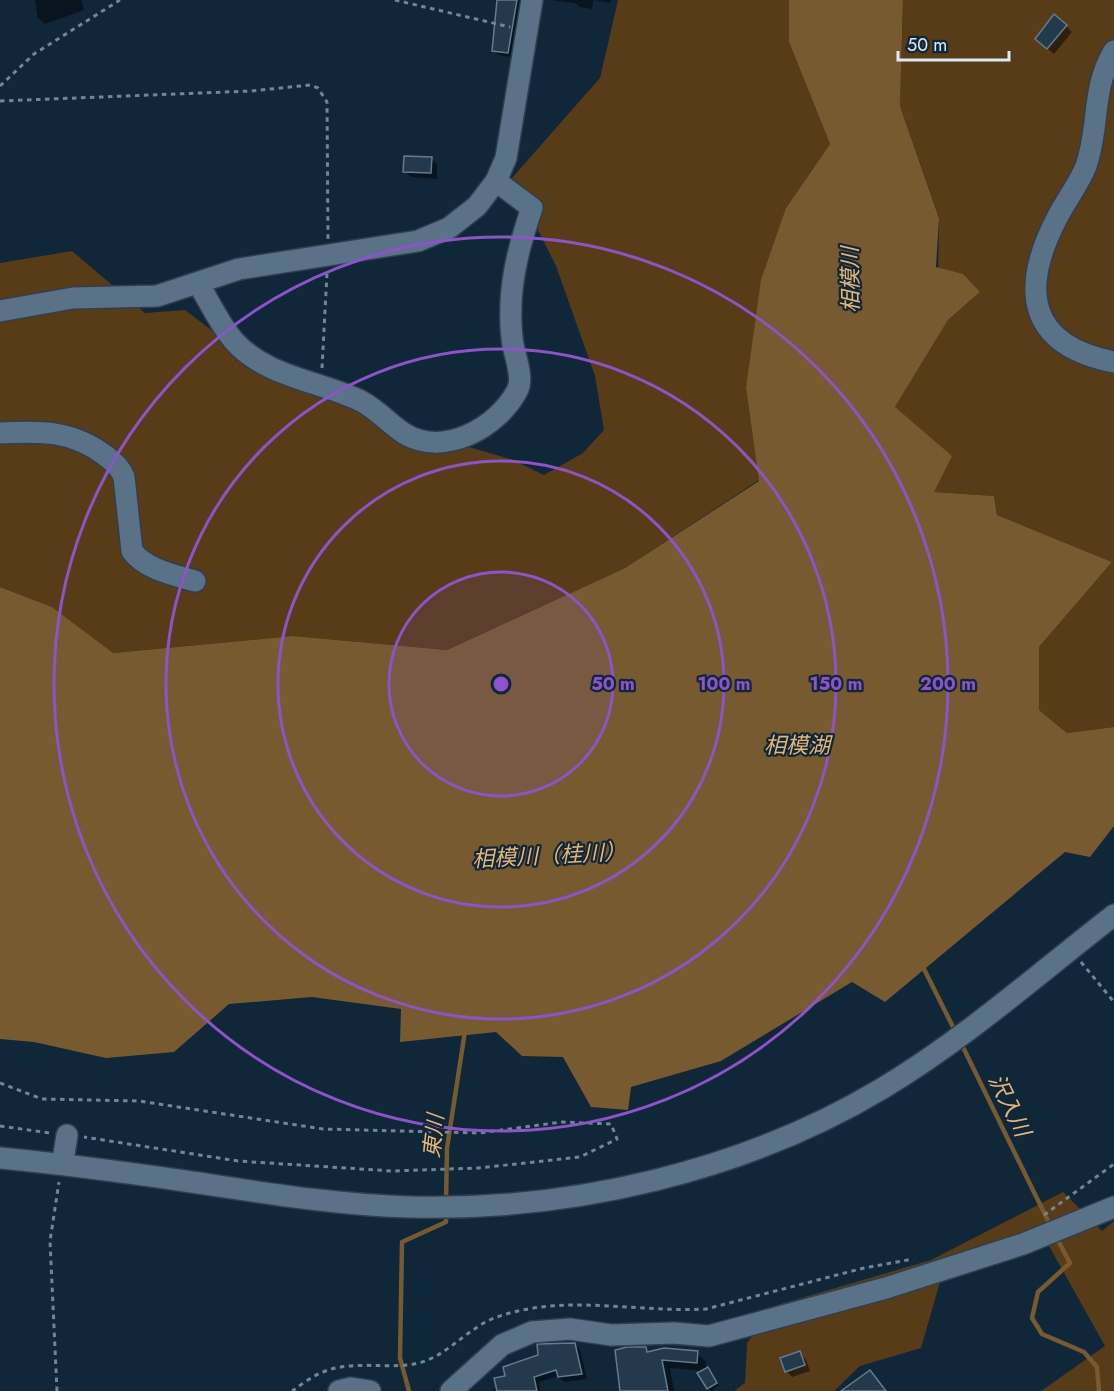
<svg xmlns="http://www.w3.org/2000/svg" width="1114" height="1391" viewBox="0 0 1114 1391" font-family="Jost,'Noto Sans JP',sans-serif">
<style>
.green{fill:#573c17}
.water{fill:#785a30}
.shadow{fill:#0007}
.lines{fill:none;stroke-linecap:round;stroke-linejoin:round}
.stream{stroke:#785a30;stroke-width:4.5}
.building{fill:#233a4d;stroke:#627b91;stroke-width:1.5}
.minor-casing{stroke:#303f4e;stroke-width:24}
.path{stroke:#748595;stroke-width:3;stroke-dasharray:4.5 4.5;stroke-linecap:butt}
.minor{stroke:#597288;stroke-width:21}
.ring{fill:none;stroke:#8e52ca;stroke-width:3}
.labels{text-anchor:middle;stroke-width:4.5;stroke-linejoin:round;paint-order:stroke}
.water-label{font-size:22px;font-style:italic;fill:#e6b674;stroke:#102639}
.centre{fill:#8e52ca;stroke:#102639;stroke-width:3}
.ring-label{font-size:18px;text-anchor:middle;font-weight:bold;fill:#8e52ca;stroke:#102639;stroke-width:4.5;stroke-linejoin:round;paint-order:stroke}
</style>
<rect width="100%" height="100%" fill="#102639"/>
<!-- green -->
<path class="green" d="M 618,0 L 789,0 L 789,42 L 830,144 L 786,208 L 746,388 L 759,480 L 625,568 L 447,650 L 293,636 L 112,653 L 52,607 L 0,587 L 0,263 L 72,251 L 145,313 L 185,310 L 259,366 L 445,440 L 513,460 L 544,475 L 583,453 L 604,430 L 595,376 L 556,266 L 512,178 L 600,78 Z
M 903,0 L 1114,0 L 1114,727 L 1067,733 L 1039,710 L 1039,647 L 1112,562 L 997,515 L 994,496 L 934,492 L 895,407 L 948,320 L 980,292 L 938,279 L 939,217 L 900,106 Z
M 1063,1192 L 1102,1231 L 1114,1221 L 1114,1391 L 1041,1391 L 1105,1346 L 1040,1230 L 940,1282 L 921,1348 L 860,1366 L 834,1391 L 734,1391 L 745,1383 L 747,1343 L 774,1306 L 931,1260 Z"/>
<!-- water -->
<path class="water" d="M 789,0 L 903,0 L 900,106 L 939,218 L 936,267 L 963,274 L 980,292 L 948,320 L 895,407 L 952,456 L 934,492 L 994,496 L 997,515 L 1112,562 L 1039,647 L 1039,710 L 1067,733 L 1114,727 L 1114,826 L 1090,857 L 1065,852 L 885,1002 L 852,982 L 721,1061 L 631,1087 L 628,1110 L 591,1107 L 563,1057 L 522,1056 L 496,1032 L 400,1042 L 401,1009 L 312,997 L 229,1004 L 174,1052 L 106,1058 L 34,1042 L 0,1039 L 0,587 L 52,607 L 113,653 L 293,636 L 447,650 L 625,568 L 759,481 L 746,388 L 761,280 L 786,208 L 830,144 L 789,42 Z"/>
<!-- shadow -->
<path class="shadow" d="M 35,0 L 81,0 L 84,10 L 45,24 L 38,18 Z
M 499,0 L 522,0 L 512,57 L 498,55 L 494,51 Z
M 551,0 L 593,0 L 592,9 L 580,7 L 575,3 Z
M 594,0 L 611,0 L 611,3 Z
M 1066,26 L 1072,32 L 1054,54 L 1043,45 Z
M 431,158 L 437,165 L 437,179 L 411,177 L 405,171 Z
M 574,1344 L 580,1350 L 587,1379 L 564,1382 L 558,1376 L 539,1382 L 540,1391 L 490,1391 L 498,1389 L 507,1377 Z
M 645,1348 L 650,1353 L 697,1353 L 706,1362 L 705,1371 L 670,1368 L 674,1391 L 622,1391 Z
M 800,1353 L 806,1360 L 810,1371 L 792,1377 L 786,1371 Z
M 711,1373 L 719,1386 L 711,1391 L 708,1388 Z"/>
<g class="lines">
<!-- stream -->
<path class="stream" d="M 922,965 L 956,1033
M 961,1043 L 1051,1227
M 446,1201 L 447,1148 L 465,1031
M 1056,1237 L 1070,1263 L 1038,1292 L 1032,1318 L 1042,1334 L 1084,1352 L 1097,1367 L 1099,1391
M 409,1391 L 400,1358 L 402,1242 L 446,1222 L 446,1213"/>
</g>
<!-- building -->
<path class="building" d="M 497,0 L 517,0 L 508,53 L 492,51 Z
M 1054,14 L 1067,25 L 1047,49 L 1035,39 Z
M 404,156 L 432,157 L 431,173 L 403,172 Z
M 575,1343 L 582,1374 L 558,1377 L 556,1370 L 534,1377 L 537,1391 L 497,1391 L 494,1378 L 505,1376 L 503,1367 L 538,1355 L 537,1344 Z
M 627,1347 L 646,1347 L 647,1352 L 664,1348 L 698,1351 L 697,1363 L 662,1360 L 668,1391 L 620,1391 L 615,1350 Z
M 800,1351 L 805,1365 L 785,1372 L 780,1358 Z
M 708,1367 L 717,1383 L 707,1389 L 697,1373 Z
M 870,1370 L 886,1391 L 841,1391 Z"/>
<g class="lines">
<!-- minor casing -->
<g class="minor-casing">
<path id="minor" d="M 1114,51 C 1091,89 1100,126 1086,166 C 1079,184 1066,200 1057,218 C 1020,289 1027,345 1114,362
M 198,283 C 209,301 220,325 234,341 C 266,377 320,381 361,401 C 378,410 389,424 405,434 C 444,457 497,428 517,391 C 525,377 513,353 512,338 C 507,292 517,251 532,208 L 496,181
M 0,311 L 73,298 L 157,296 L 239,269 L 418,241 L 449,228 L 477,206 L 496,181 L 506,158 L 532,0
M 0,433 C 41,431 72,430 106,456 C 114,463 120,467 124,477 L 132,551 C 145,569 174,575 195,581
M 64,1154 L 67,1135
M 0,1158 C 62,1164 123,1172 185,1181 C 260,1192 335,1205 411,1207 C 572,1211 745,1171 883,1088 C 966,1038 1038,974 1114,915
M 339,1391 L 351,1388 L 370,1391
M 451,1391 L 502,1345 L 532,1332 L 570,1329 L 611,1335 L 674,1333 L 709,1336 L 886,1288 L 1023,1244 L 1114,1207"/>
</g>
<!-- path -->
<path class="path" d="M 395,0 L 510,27
M 0,86 L 34,54 L 120,0
M 0,101 L 251,91 L 310,85 L 318,88 L 327,102 L 328,239
M 322,368 L 327,273
M 1081,962 L 1114,1002
M 0,1083 L 42,1099 L 139,1101 L 323,1129 L 479,1133 L 562,1122 L 611,1124 L 617,1139 L 580,1157 L 479,1168 L 392,1171 L 238,1161 L 84,1137
M 0,1126 L 50,1133
M 1044,1215 L 1114,1164
M 57,1391 L 50,1241 L 59,1182
M 292,1391 C 301,1385 312,1376 323,1372 C 352,1360 383,1369 414,1364 C 447,1358 466,1328 497,1317 C 565,1293 636,1313 706,1309 L 864,1268 L 913,1259"/>
<!-- minor -->
<use href="#minor" class="minor"/>
</g>
<!-- distance rings -->
<circle cx="501" cy="684" r="112" fill="#8e52ca" fill-opacity=".12"/>
<g class="ring">
<circle cx="501" cy="684" r="112"/>
<circle cx="501" cy="684" r="223"/>
<circle cx="501" cy="684" r="335"/>
<circle cx="501" cy="684" r="447"/>
</g>
<g class="labels">
<!-- water labels -->
<g class="water-label">
<text transform="translate(850 280) rotate(-91)" y="8">相模川</text>
<text x="797" y="753">相模湖</text>
<text transform="translate(549 855) rotate(-3)" y="8">相模川（桂川）</text>
<text transform="translate(1010 1105) rotate(64)" y="8">沢入川</text>
<text transform="translate(433 1136) rotate(-84)" y="8">東川</text>
</g>
</g>
<circle cx="501" cy="684" r="9" class="centre"/>
<g class="ring-label">
<text x="613" y="690">50 m</text>
<text x="724" y="690">100 m</text>
<text x="836" y="690">150 m</text>
<text x="948" y="690">200 m</text>
</g>
<!-- scale -->
<path d="M898 51v9h111v-9" fill="none" stroke="#dce9f6" stroke-width="3"/>
<text x="907" y="51" font-size="18" fill="#dce9f6" stroke="#102639" stroke-width="4.5" paint-order="stroke">50 m</text>
</svg>
